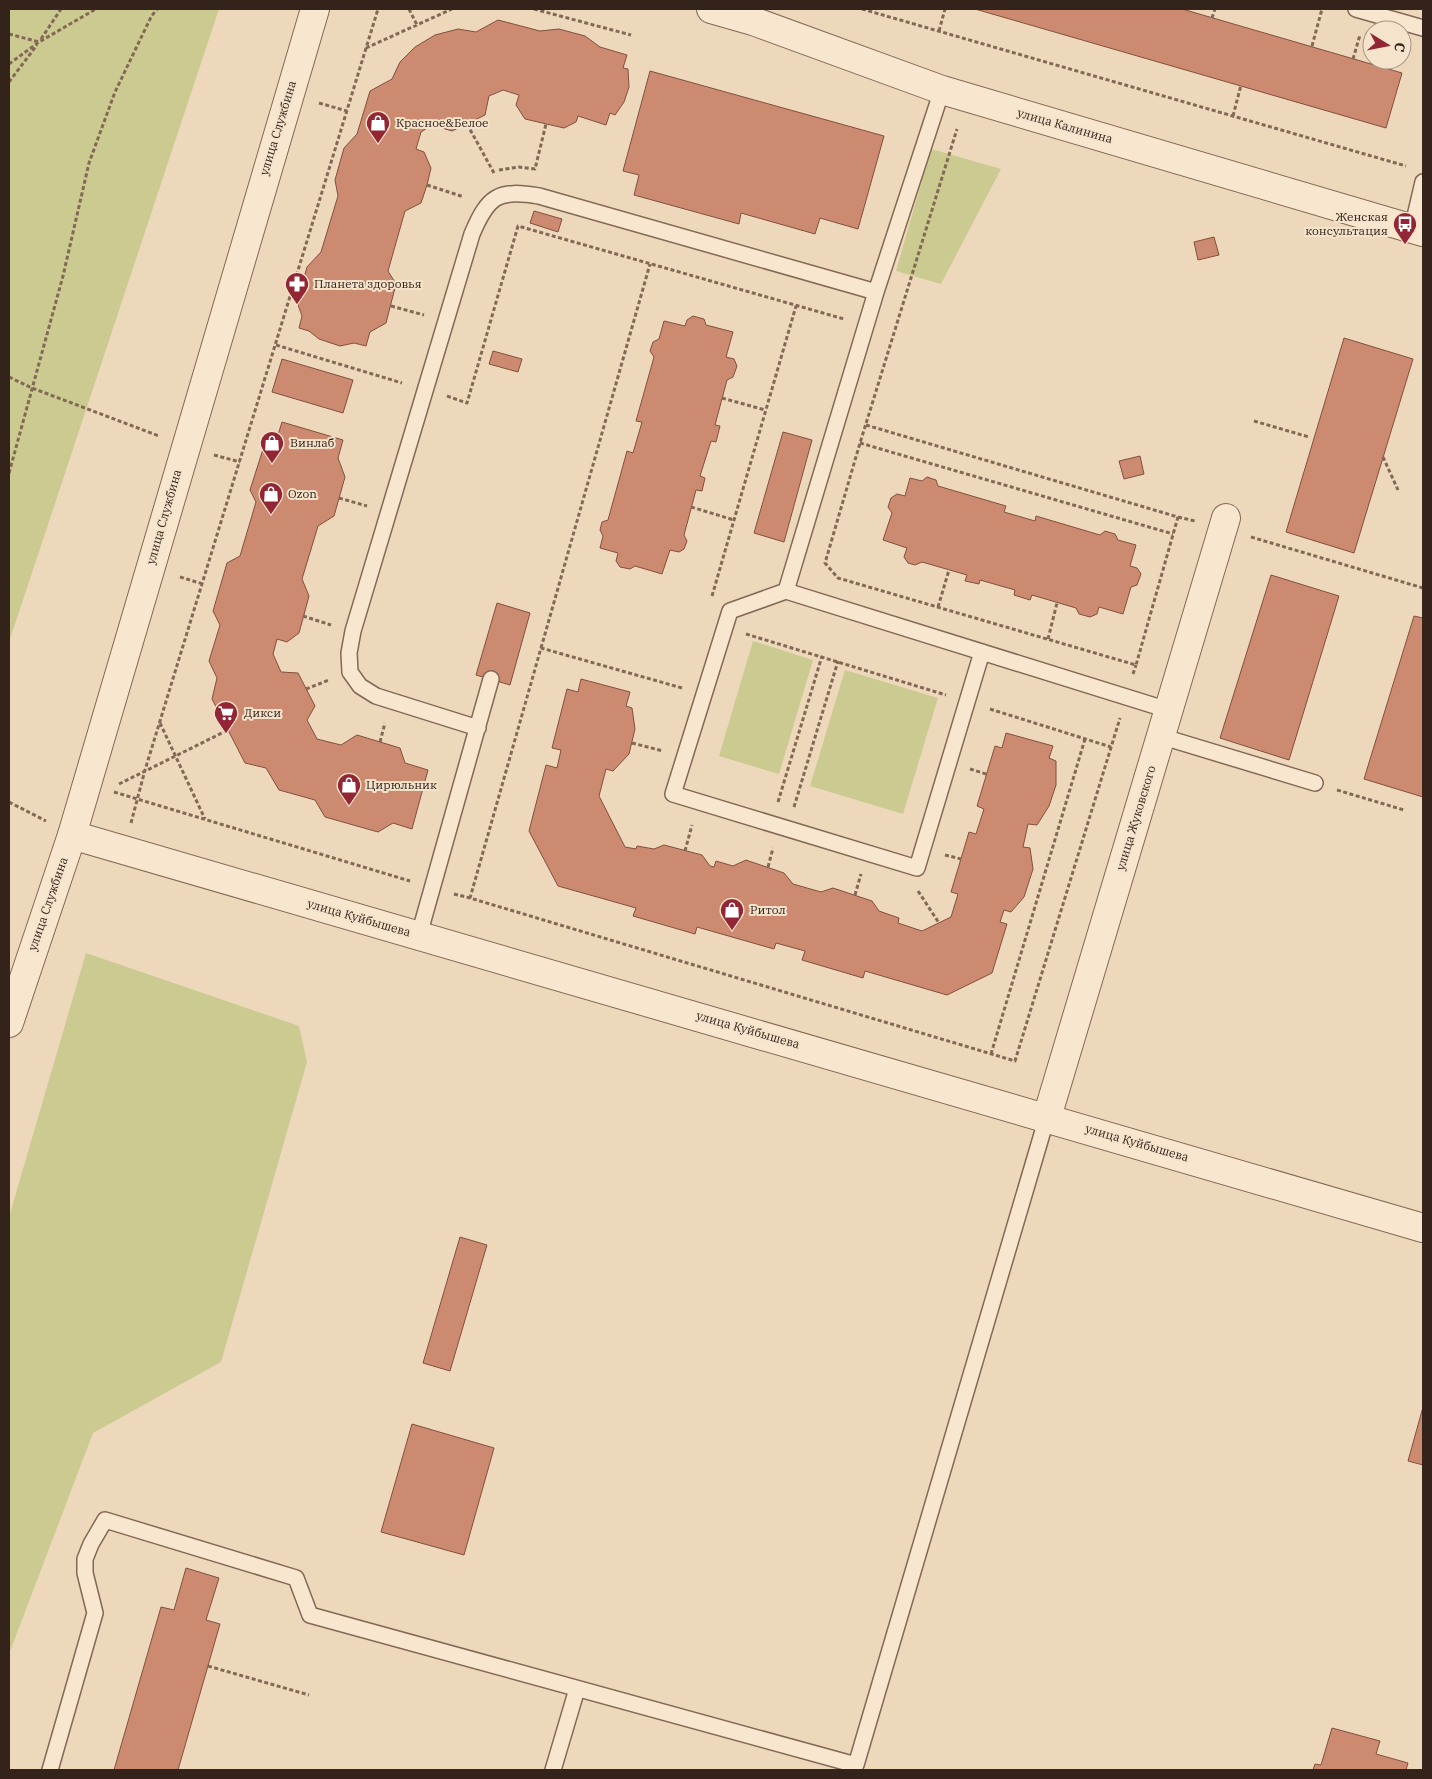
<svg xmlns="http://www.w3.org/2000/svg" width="1432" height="1779" viewBox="0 0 1432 1779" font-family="'IBM Plex Serif',serif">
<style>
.green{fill:#cbca90}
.building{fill:#cc8b71;stroke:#834f3c}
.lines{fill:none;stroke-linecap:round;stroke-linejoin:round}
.service-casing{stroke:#846856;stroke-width:18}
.minor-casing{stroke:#846856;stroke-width:30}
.tertiary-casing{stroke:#846856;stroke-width:30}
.path{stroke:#846856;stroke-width:3;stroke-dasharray:4 2.5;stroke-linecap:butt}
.service{stroke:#f8e6ce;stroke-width:15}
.minor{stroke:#f8e6ce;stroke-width:28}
.tertiary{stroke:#f8e6ce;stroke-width:28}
.labels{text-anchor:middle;stroke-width:4;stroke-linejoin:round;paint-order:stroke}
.poi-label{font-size:12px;fill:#33231b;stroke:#f5e3cb;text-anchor:start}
.street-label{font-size:12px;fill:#33231b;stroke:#f5e3cb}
</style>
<rect width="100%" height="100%" fill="#edd8bc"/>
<!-- green -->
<path class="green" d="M 9,9 L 219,9 L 9,642 Z
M 931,149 L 1001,169 L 941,284 L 896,271 Z
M 753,641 L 813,660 L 779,774 L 719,756 Z
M 845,670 L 938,698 L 903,814 L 810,786 Z
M 86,953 L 299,1026 L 307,1062 L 221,1362 L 93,1433 L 9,1654 L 9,1217 Z"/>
<!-- building -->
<path class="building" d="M 975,9 L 1182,9 L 1402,73 L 1386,128 Z
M 498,20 L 540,31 L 559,29 L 585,36 L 600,47 L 627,55 L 623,68 L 628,69 L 629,87 L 624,102 L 615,115 L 610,113 L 606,125 L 578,116 L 576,122 L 564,128 L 525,119 L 516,105 L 519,95 L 503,90 L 489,96 L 485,115 L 452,131 L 432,125 L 421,132 L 416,149 L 424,152 L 431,168 L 427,185 L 421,203 L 405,211 L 388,271 L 396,284 L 386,323 L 370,332 L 366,346 L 354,343 L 340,346 L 319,339 L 309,331 L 299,328 L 302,316 L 297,302 L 307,267 L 321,252 L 338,196 L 335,180 L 344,148 L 357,134 L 370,91 L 392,79 L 400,62 L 415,47 L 435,35 L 458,29 L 476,32 Z
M 650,71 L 884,136 L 858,229 L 820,218 L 815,234 L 741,213 L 739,224 L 634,195 L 639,175 L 623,171 Z
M 534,211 L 562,219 L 558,232 L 530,223 Z
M 1214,237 L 1219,255 L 1198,260 L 1194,242 Z
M 693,316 L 704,319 L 706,325 L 733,332 L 726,357 L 734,359 L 737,366 L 733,377 L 727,380 L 715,425 L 720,426 L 716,442 L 711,441 L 700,476 L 705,478 L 702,491 L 696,490 L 684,535 L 687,541 L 684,549 L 679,552 L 670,550 L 662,574 L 635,566 L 630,569 L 620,567 L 616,561 L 618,553 L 600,548 L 603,536 L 600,530 L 602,522 L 608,520 L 627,451 L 633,453 L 642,422 L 636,421 L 654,357 L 650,351 L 653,342 L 659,339 L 664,321 L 685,326 L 687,320 Z
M 1344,338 L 1413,359 L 1354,553 L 1286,532 Z
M 493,351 L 522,359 L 518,372 L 489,364 Z
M 282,359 L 353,380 L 343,413 L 272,392 Z
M 282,422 L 343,440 L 338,458 L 345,477 L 334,516 L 318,526 L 302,579 L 309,596 L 299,633 L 287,642 L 277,639 L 273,654 L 281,672 L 298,673 L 315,706 L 307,720 L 317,739 L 341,745 L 357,735 L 400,748 L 405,763 L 428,770 L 412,829 L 393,823 L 378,832 L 325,817 L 315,800 L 279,790 L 266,768 L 245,763 L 212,699 L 217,678 L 209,661 L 220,625 L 213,611 L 227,563 L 240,556 L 256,502 L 250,490 L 265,443 L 277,438 Z
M 783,432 L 812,440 L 784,542 L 754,533 Z
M 1140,456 L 1144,474 L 1124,479 L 1119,461 Z
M 927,477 L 936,480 L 938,486 L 1006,506 L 1004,512 L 1035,521 L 1036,516 L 1100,535 L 1105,531 L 1115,534 L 1118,540 L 1136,545 L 1130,566 L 1137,568 L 1141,574 L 1137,585 L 1131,587 L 1123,614 L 1099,607 L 1097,614 L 1090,617 L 1079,614 L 1076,608 L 1032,595 L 1030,600 L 1014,595 L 1015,590 L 980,580 L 979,584 L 965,581 L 967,575 L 922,562 L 915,565 L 908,563 L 904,557 L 907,548 L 883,540 L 892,513 L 888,507 L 891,498 L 897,494 L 905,496 L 910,478 L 922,481 Z
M 1271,575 L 1339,596 L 1289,760 L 1220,738 Z
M 497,603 L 530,613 L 510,685 L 476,675 Z
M 1414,616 L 1423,618 L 1423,797 L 1364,779 Z
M 581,679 L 630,692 L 626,706 L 632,708 L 635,729 L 629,754 L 613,771 L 606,769 L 599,796 L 625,847 L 636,849 L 637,846 L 654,849 L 664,845 L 702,855 L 710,866 L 714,867 L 716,861 L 733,866 L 746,860 L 784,873 L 793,884 L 821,892 L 833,888 L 872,901 L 879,911 L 899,918 L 898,923 L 922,931 L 951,917 L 958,894 L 951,892 L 969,832 L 976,834 L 984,809 L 977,806 L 995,746 L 1002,748 L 1006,733 L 1053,746 L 1049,758 L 1056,761 L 1056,785 L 1049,806 L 1037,825 L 1028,824 L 1023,847 L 1030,848 L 1033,869 L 1024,897 L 1011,912 L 1004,910 L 1000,922 L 1007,924 L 992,973 L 947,995 L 865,971 L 863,978 L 802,960 L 805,951 L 776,943 L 774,949 L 697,927 L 695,934 L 633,916 L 636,908 L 558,886 L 529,831 L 546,765 L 557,768 L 561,750 L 552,748 L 567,689 L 578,692 Z
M 460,1237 L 487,1245 L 450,1371 L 423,1363 Z
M 1423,1407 L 1423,1465 L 1408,1461 Z
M 412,1424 L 494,1448 L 464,1555 L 381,1532 Z
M 186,1568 L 219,1578 L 206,1620 L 220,1624 L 178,1770 L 114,1770 L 161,1607 L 174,1610 Z
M 1332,1728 L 1380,1741 L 1376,1754 L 1408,1763 L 1406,1770 L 1313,1770 L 1315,1764 L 1321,1765 Z"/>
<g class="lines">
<!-- service casing -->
<g class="service-casing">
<path id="service" d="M 1356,9 L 1423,28
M 942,90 L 876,292 L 786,591 L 1168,710
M 1412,229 L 1423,182
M 786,591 L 730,611 L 673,794 L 917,868 L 982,652
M 478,728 L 376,696 L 360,686 L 350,672 L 349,653 L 353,631 L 472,234 C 488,196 498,189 539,196 L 876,292
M 1160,736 L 1315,783
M 419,935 L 491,679
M 50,1770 L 95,1613 L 85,1573 L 85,1559 L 91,1544 L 105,1520 L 296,1578 L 310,1615 L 856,1765 L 1047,1117
M 553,1770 L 577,1689"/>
</g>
<!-- minor casing -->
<g class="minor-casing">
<path id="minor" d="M 72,835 L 1423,1228
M 1047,1117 L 1226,518"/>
</g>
<!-- tertiary casing -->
<g class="tertiary-casing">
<path id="tertiary" d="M 711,9 L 753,21 L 942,90 L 1423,232
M 9,1023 L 72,835 L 315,9"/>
</g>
<!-- path -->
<path class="path" d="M 409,9 L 417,25
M 534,9 L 631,35
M 862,9 L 1406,166
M 1212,18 L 1215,9
M 939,31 L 945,9
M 9,34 L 39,42
M 41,39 L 61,9
M 1312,46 L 1322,9
M 366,48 L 452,9
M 1353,59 L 1360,35
M 9,64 L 39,42 L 96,9
M 9,82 L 37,45
M 319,103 L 347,111
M 1233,116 L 1241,85
M 467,124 L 494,173
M 499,170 L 519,167 L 535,169 L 546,124
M 427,185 L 464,197
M 391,306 L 424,315
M 276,345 L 402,383
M 9,377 L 32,388 L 159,436
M 447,396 L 467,403 L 518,226 L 844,319
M 722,398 L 765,410
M 1254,421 L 1309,437
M 866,425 L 1178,517 L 1136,665 L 838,578 L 825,563 L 860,443 L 957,129
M 860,443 L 1173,534
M 214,455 L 240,462
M 1383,457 L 1398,490
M 9,473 L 63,276 L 89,163 L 115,92 L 151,17 L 157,9
M 339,498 L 367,506
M 691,507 L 734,520
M 1178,517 L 1195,521
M 1251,537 L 1423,588
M 180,577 L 203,584
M 712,596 L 796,306
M 938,607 L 949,570
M 303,616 L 331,625
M 746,634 L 946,695
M 1048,639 L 1057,603
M 541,648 L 650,264
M 1133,674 L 1136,665
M 682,688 L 541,648 L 470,898 L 1015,1061 L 1120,718
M 306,689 L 329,680
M 990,709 L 1111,747
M 160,723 L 205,819
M 380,742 L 385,723
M 632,743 L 663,751
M 970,769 L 986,774
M 119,784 L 228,730
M 1337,790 L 1404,810
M 114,792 L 410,881
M 9,802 L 46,821
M 778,802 L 822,656
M 794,807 L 838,661
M 131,823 L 145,770 L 378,9
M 685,851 L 692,825
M 945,855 L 961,859
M 768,867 L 773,848
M 918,891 L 939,923
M 454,894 L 470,898
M 855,895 L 861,874
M 991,1054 L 1085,739
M 208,1666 L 309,1695"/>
<!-- service -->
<use href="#service" class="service"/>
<!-- minor -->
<use href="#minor" class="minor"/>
<!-- tertiary -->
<use href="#tertiary" class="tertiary"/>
</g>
<!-- icons -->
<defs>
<g id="shop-pin" transform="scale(1.25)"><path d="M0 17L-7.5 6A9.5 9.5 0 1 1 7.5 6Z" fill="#932635" stroke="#f5e3cb"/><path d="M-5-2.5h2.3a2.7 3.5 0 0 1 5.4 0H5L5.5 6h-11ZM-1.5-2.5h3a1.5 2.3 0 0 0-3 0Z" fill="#fff"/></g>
<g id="bus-pin" transform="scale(1.25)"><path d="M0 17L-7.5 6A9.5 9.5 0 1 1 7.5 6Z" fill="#932635" stroke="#f5e3cb"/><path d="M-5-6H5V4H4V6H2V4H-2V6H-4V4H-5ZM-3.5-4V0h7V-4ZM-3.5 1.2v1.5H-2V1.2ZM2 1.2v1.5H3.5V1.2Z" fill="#fff"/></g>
<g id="pharmacy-pin" transform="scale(1.25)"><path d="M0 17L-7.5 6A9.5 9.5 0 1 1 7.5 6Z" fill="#932635" stroke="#f5e3cb"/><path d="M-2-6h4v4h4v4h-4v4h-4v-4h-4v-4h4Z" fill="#fff"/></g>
<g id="supermarket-pin" transform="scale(1.25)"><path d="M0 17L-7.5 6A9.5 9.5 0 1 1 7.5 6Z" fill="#932635" stroke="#f5e3cb"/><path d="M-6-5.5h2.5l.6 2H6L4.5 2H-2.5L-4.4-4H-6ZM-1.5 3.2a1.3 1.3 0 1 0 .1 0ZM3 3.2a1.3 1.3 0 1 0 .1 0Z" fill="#fff"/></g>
</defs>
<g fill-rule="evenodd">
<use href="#shop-pin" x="378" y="123"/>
<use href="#bus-pin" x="1405" y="224"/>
<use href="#pharmacy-pin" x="297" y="284"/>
<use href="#shop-pin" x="272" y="443"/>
<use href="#shop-pin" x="271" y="494"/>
<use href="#supermarket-pin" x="226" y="713"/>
<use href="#shop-pin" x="349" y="785"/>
<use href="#shop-pin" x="732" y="910"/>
</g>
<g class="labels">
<!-- poi labels -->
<g class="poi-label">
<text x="396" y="127">Красное&amp;Белое</text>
<text x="1388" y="221" text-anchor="end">Женская<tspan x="1388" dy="14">консультация</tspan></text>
<text x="314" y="288">Планета здоровья</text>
<text x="290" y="447">Винлаб</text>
<text x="288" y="498">Ozon</text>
<text x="244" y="717">Дикси</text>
<text x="366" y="789">Цирюльник</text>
<text x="750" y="914">Ритол</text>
</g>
<!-- street labels -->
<g class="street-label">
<text transform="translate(1065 126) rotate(16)" y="4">улица Калинина</text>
<text transform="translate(278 128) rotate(-73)" y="4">улица Службина</text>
<text transform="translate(164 517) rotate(-74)" y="4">улица Службина</text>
<text transform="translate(1136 818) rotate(-73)" y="4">улица Жуковского</text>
<text transform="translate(48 904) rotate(-71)" y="4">улица Службина</text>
<text transform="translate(359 918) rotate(16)" y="4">улица Куйбышева</text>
<text transform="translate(748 1030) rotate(16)" y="4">улица Куйбышева</text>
<text transform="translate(1137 1143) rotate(16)" y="4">улица Куйбышева</text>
</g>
</g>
<!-- border -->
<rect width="1432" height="1779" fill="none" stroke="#33231b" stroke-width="20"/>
<!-- north arrow -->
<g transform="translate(1387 45) rotate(100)"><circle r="24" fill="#f5e3cb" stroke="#a79685"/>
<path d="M0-4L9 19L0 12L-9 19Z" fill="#932635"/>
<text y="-8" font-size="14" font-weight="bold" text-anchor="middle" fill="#33231b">С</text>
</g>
</svg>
